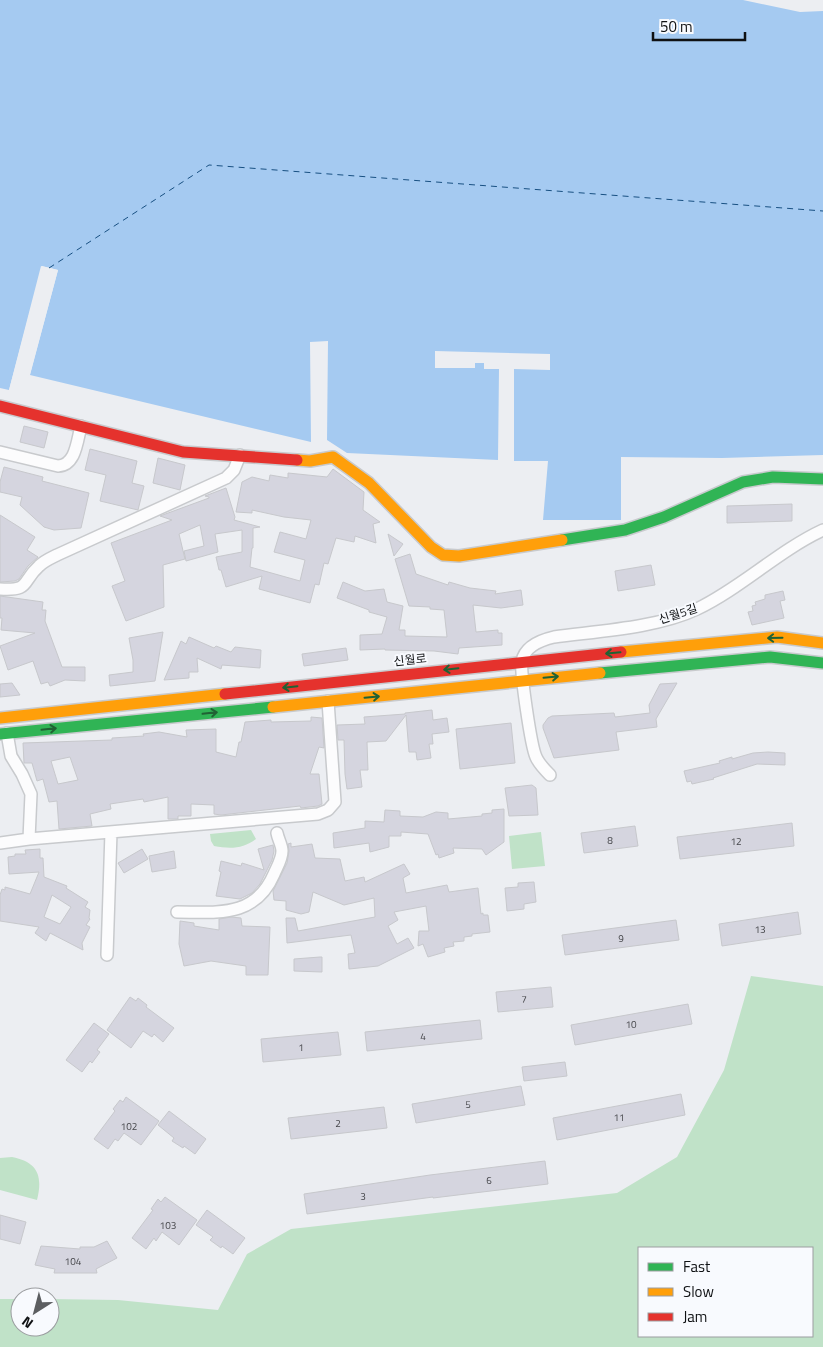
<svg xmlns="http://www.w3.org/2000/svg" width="823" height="1347" viewBox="0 0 823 1347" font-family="'Titillium Web','Noto Sans KR',sans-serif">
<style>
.green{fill:#c0e2c8;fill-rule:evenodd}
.water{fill:#a5caf1}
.pier{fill:#eceef2}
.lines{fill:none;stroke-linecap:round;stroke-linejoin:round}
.ferry{stroke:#185082;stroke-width:1;stroke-dasharray:6 5;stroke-linecap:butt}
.building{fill:#d5d5df;stroke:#c7c8cc;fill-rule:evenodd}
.street-casing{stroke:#c8cacd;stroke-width:14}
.fast-casing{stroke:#c8cacd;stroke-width:14}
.slow-casing{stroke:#c8cacd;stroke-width:14}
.jam-casing{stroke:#c8cacd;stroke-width:14}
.street{stroke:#fcfcfd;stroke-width:11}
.fast{stroke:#30b455;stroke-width:11}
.slow{stroke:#ff9f0a;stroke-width:11}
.jam{stroke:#e5322d;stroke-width:11}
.oneway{stroke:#206234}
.labels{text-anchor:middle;stroke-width:4;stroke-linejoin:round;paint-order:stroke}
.number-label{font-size:10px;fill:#444549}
.street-label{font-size:12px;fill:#0f1113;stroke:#f8fafe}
</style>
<rect width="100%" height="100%" fill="#eceef2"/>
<!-- green -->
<path class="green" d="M 251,830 L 256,839 C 243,849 230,849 214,846 L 211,841 L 210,834 Z
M 541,832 L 545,866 L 512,869 L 509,836 Z
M 751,976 L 823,986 L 823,1347 L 0,1347 L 0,1299 L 20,1299 L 20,1327 L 50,1327 L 50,1299 L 118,1300 L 218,1310 L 247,1254 L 291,1229 L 617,1193 L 677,1157 L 724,1070 ZM 639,1248 L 812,1248 L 812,1336 L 639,1336 Z
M 12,1157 C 38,1162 43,1176 37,1200 L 0,1190 L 0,1158 Z"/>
<!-- water -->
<path class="water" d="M 0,0 L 743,0 L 800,12 L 823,11 L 823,455 L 722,458 L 621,457 L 621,520 L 543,520 L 548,461 L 514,461 L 514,369 L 550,370 L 550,354 L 435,351 L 435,368 L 475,368 L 475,363 L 484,363 L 484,369 L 499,369 L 498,460 L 347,453 L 327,440 L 328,341 L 310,342 L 311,442 L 30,375 L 58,270 L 42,266 L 9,390 L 0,388 Z"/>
<!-- pier -->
<path class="pier" d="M 41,266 L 58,270 L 29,378 L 28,375 L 55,272 L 43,269 L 12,390 L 9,390 Z"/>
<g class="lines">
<!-- ferry -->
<path class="ferry" d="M 49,268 L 209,165 L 823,211"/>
</g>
<!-- building -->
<path class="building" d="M 24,426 L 48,432 L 44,448 L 20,442 Z
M 90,449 L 137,461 L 132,483 L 144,486 L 138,510 L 100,501 L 106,475 L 85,470 Z
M 158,458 L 185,465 L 180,490 L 153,483 Z
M 4,467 L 43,477 L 42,481 L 89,493 L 81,528 L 54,530 L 44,527 L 20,505 L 22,497 L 0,492 L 0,482 Z
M 333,469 L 364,492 L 363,510 L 380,522 L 373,524 L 376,543 L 355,536 L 354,542 L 336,538 L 328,564 L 324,563 L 319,585 L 315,584 L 310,603 L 259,589 L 262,576 L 226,587 L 221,570 L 219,570 L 216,557 L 242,552 L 242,530 L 215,534 L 218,552 L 186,561 L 184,551 L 204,546 L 200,525 L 179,534 L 185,559 L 163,565 L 164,607 L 126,621 L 112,586 L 125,581 L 111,543 L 172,520 L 160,516 L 209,498 L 209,497 L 205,496 L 226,488 L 235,517 L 234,520 L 260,527 L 253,528 L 253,548 L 252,548 L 250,567 L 300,581 L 305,560 L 274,552 L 280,532 L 306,539 L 311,520 L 284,517 L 252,510 L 252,513 L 236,512 L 242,482 L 252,477 L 269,481 L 270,475 L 288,478 L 288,473 L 327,477 Z
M 792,504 L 792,521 L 727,523 L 727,506 Z
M 0,515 L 35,537 L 27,550 L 38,557 L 28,566 L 19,579 L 15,581 L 0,582 Z
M 388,534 L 403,544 L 394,556 Z
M 410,554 L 416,574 L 448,585 L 449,582 L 470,588 L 496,591 L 495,594 L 521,590 L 523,605 L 501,608 L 473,605 L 476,632 L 498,630 L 498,633 L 502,633 L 502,645 L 459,648 L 458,654 L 434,651 L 385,650 L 385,649 L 360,650 L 360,635 L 382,634 L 387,617 L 369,612 L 369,610 L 337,598 L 343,582 L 365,591 L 384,589 L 387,602 L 403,606 L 399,630 L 405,630 L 405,636 L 447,637 L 444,610 L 430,609 L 430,607 L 409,606 L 395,559 Z
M 651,565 L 655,585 L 618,591 L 615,571 Z
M 783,591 L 785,600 L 780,601 L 784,618 L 752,625 L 748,612 L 753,611 L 752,606 L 756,605 L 755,602 L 765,599 L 765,595 Z
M 0,596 L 43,602 L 42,610 L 46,610 L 45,621 L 62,667 L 85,667 L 85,681 L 65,680 L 50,686 L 48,682 L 41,684 L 33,661 L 8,670 L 0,646 L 35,633 L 1,630 L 2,618 L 0,618 Z
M 163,632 L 155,681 L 110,686 L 109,675 L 133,672 L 133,660 L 129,638 Z
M 189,637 L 214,648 L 216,646 L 231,652 L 235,647 L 261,650 L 260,668 L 222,665 L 221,669 L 197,658 L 198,672 L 189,672 L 189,678 L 164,680 L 181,641 L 186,644 Z
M 346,648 L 348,660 L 304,666 L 302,654 Z
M 12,683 L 20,695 L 0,697 L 0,684 Z
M 677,683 L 656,719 L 657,727 L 616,732 L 619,750 L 554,758 L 543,728 L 543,725 L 548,718 L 552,716 L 614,713 L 615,717 L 650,713 L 649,705 L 660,684 Z
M 432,710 L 433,720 L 447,718 L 449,732 L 432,734 L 433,744 L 429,744 L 431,758 L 417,760 L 416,752 L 409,752 L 406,715 L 386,741 L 367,742 L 368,770 L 360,770 L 362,787 L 347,789 L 345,774 L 344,740 L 338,740 L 337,725 L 365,724 L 364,717 L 405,714 L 405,713 Z
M 311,717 L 322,718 L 324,748 L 319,747 L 310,774 L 319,774 L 322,804 L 318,806 L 301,808 L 300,806 L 221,815 L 214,814 L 214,805 L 191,804 L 191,816 L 178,816 L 178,819 L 168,819 L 168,797 L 144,802 L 143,799 L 110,804 L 111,809 L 90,814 L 92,826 L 59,829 L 57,801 L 49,802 L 43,779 L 37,781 L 32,763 L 24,763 L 23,743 L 112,740 L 112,738 L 144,736 L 143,734 L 159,732 L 187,737 L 186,730 L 216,729 L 216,752 L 236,757 L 239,742 L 241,742 L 245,722 L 271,720 L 271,722 L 311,721 ZM 70,757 L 78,780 L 58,784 L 51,761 Z
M 511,723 L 515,763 L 460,769 L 456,729 Z
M 768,752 L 785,753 L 785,765 L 757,764 L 713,778 L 714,779 L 692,784 L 691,781 L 687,782 L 684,771 L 720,763 L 719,761 L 732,757 L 732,759 L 753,753 Z
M 532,785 L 536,788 L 538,815 L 509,816 L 505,788 Z
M 504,809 L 504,842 L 486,855 L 482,849 L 453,848 L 454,853 L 439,858 L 438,854 L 436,855 L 428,834 L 401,832 L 401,836 L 389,836 L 389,847 L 370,852 L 369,843 L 334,848 L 333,833 L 365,828 L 365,821 L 384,822 L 385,810 L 400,811 L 400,816 L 423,817 L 436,812 L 448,813 L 448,819 L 482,816 L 482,814 L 492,813 L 492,810 Z
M 792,823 L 794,846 L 680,859 L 677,837 Z
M 635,826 L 638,846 L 584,853 L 581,833 Z
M 291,843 L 291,847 L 312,844 L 315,858 L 340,859 L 345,881 L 364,877 L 365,882 L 404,864 L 410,874 L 403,878 L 406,893 L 447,885 L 449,892 L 478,888 L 481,914 L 483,913 L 483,915 L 488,915 L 490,932 L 472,934 L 472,936 L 464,937 L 464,941 L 453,942 L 454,946 L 444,948 L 445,952 L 428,957 L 423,944 L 418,946 L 419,931 L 429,931 L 426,906 L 394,912 L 398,920 L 388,926 L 397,944 L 408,938 L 414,948 L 378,966 L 349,969 L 348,954 L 355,953 L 351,935 L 287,943 L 286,918 L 295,918 L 298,931 L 375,917 L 374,898 L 344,905 L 313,892 L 309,912 L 301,914 L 286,910 L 286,901 L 274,900 L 273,891 L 287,863 L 289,851 L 288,844 Z
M 273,845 L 274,851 L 272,860 L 260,884 L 252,893 L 240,899 L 216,896 L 221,872 L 219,871 L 221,861 L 241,866 L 242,863 L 264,870 L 258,849 Z
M 40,849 L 40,858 L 43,858 L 44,877 L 67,886 L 66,888 L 88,902 L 85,907 L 90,910 L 89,918 L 90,919 L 86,925 L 90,927 L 82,943 L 83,950 L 50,933 L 46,941 L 35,933 L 39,927 L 0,921 L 0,895 L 2,889 L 5,890 L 5,887 L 30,894 L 39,872 L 9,874 L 8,857 L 15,856 L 15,854 L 26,854 L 25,850 ZM 52,895 L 71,907 L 60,924 L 44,917 Z
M 142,849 L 148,859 L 124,873 L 118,863 Z
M 174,851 L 176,868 L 152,872 L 149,856 Z
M 534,882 L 536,902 L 524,904 L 524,909 L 507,911 L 505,888 L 518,887 L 518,883 Z
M 798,912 L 801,934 L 722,946 L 719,924 Z
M 231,917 L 241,918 L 242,926 L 270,927 L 268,975 L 246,975 L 246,966 L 211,961 L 184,966 L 179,944 L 180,921 L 194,923 L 194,926 L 219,930 L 219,919 Z
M 676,920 L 679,940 L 565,955 L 562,935 Z
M 320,957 L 322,957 L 322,972 L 294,971 L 294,959 Z
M 551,987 L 553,1007 L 498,1012 L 496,992 Z
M 130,997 L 136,1001 L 138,998 L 147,1005 L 146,1007 L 174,1028 L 163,1042 L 154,1034 L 152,1037 L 143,1031 L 131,1048 L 107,1030 Z
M 688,1004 L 692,1024 L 575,1045 L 571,1025 Z
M 480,1020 L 482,1039 L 367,1051 L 365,1032 Z
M 94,1023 L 109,1034 L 97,1050 L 100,1052 L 92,1063 L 90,1061 L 82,1072 L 66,1060 Z
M 338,1032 L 341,1055 L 263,1062 L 261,1039 Z
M 565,1062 L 567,1076 L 524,1081 L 522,1067 Z
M 521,1086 L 525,1105 L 416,1123 L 412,1104 Z
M 681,1094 L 685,1115 L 557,1140 L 553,1118 Z
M 126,1097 L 159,1121 L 141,1145 L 124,1133 L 118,1141 L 115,1139 L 108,1149 L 94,1139 L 115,1111 L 113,1109 L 120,1100 L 123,1102 Z
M 384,1107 L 387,1128 L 291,1139 L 288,1118 Z
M 169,1111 L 206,1139 L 195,1154 L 184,1146 L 183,1148 L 172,1141 L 174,1138 L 158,1125 Z
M 545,1161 L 548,1184 L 433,1198 L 433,1197 L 307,1214 L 304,1194 L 430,1175 Z
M 165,1197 L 197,1220 L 179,1245 L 162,1232 L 156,1241 L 154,1238 L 146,1249 L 132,1238 L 153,1210 L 151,1209 L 158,1199 L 161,1202 Z
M 207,1210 L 245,1238 L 233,1254 L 222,1246 L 221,1248 L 210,1240 L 213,1237 L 196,1225 Z
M 0,1215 L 26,1222 L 20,1244 L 0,1239 Z
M 107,1241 L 117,1258 L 96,1269 L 97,1273 L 54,1273 L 55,1269 L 35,1265 L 41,1246 L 80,1249 L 80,1247 L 94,1247 Z"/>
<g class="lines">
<!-- street casing -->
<g class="street-casing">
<path id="street" d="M 0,452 L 58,466 C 76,465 77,441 81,426
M 0,589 C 31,591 21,582 39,566 C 44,561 51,558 57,555 L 226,478 L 234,470 L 240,455
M 550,775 C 545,770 539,764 536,757 C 531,746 520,672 522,661 C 525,646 541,640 554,637 C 598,631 657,628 697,609 C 741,588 778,551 823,530
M 29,839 L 318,814 L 328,810 L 335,802 L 328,701
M 0,843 L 29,839 L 31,794 L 22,774 L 11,756 L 7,733
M 177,912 C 218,912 255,918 274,874 C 277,867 282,859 282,851 C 282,845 278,839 277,833
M 107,955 L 111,832"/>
</g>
<!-- fast casing -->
<g class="fast-casing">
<path id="fast" d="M 562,540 L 625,530 L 664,517 L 743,482 L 773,477 L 823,479
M 600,673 L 770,657 L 823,663
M 0,734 L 273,707"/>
</g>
<!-- slow casing -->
<g class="slow-casing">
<path id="slow" d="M 297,460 L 310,461 L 333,457 L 369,483 L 431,547 L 443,555 L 459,556 L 562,540
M 621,652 L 777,637 L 823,643
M 273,707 L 600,673
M 0,718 L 225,694"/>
</g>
<!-- jam casing -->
<g class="jam-casing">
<path id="jam" d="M 0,406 L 183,452 L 297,460
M 225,694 L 621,652"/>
</g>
<!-- street -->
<use href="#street" class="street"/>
<!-- fast -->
<use href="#fast" class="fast"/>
<!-- slow -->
<use href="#slow" class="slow"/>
<!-- jam -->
<use href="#jam" class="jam"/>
</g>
<!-- one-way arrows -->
<defs><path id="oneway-shaft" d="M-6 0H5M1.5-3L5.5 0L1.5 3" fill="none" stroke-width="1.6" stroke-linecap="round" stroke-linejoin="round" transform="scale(1.25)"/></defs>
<g class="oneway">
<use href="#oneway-shaft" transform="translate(775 638) rotate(179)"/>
<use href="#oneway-shaft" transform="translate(613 653) rotate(175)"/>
<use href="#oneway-shaft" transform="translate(451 669) rotate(174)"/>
<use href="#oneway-shaft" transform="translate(551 677) rotate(-5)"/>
<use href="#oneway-shaft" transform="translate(290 687) rotate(174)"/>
<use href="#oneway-shaft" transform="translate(372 697) rotate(-5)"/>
<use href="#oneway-shaft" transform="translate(210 713) rotate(-6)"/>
<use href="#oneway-shaft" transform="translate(49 729) rotate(-6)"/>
</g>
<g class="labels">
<!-- number labels -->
<g class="number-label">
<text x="610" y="844">8</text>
<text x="736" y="845">12</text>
<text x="760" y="933">13</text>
<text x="621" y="942">9</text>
<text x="524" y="1003">7</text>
<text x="631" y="1028">10</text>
<text x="423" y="1040">4</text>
<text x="301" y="1051">1</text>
<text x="468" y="1108">5</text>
<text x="619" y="1121">11</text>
<text x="338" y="1127">2</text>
<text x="129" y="1130">102</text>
<text x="489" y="1184">6</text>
<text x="363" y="1200">3</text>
<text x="168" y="1229">103</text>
<text x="73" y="1265">104</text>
</g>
<!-- street labels -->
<g class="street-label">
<text transform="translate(678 614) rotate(-18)" y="4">신월5길</text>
<text transform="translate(410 660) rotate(-6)" y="4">신월로</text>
</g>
</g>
<!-- legend -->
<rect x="638" y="1247" width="175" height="90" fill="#f8fafe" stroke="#9b9da0"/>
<rect x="648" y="1263" width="25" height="8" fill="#30b455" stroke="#9b9da0"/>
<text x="683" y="1272" font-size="15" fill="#0f1113">Fast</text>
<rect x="648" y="1288" width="25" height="8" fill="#ff9f0a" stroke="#9b9da0"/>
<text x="683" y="1297" font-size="15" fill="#0f1113">Slow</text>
<rect x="648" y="1313" width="25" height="8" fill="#e5322d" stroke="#9b9da0"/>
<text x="683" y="1322" font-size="15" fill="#0f1113">Jam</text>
<!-- north arrow -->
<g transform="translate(35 1312) rotate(216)"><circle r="24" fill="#f8fafe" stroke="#9b9da0"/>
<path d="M0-4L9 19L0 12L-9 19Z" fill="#5c5e61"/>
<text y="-8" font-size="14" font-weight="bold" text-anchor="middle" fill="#0f1113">N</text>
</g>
<!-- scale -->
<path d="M653 32v8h92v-8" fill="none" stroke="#0f1113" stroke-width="2.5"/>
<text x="660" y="32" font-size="15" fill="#0f1113" stroke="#f8fafe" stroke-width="4" paint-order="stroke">50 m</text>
</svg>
